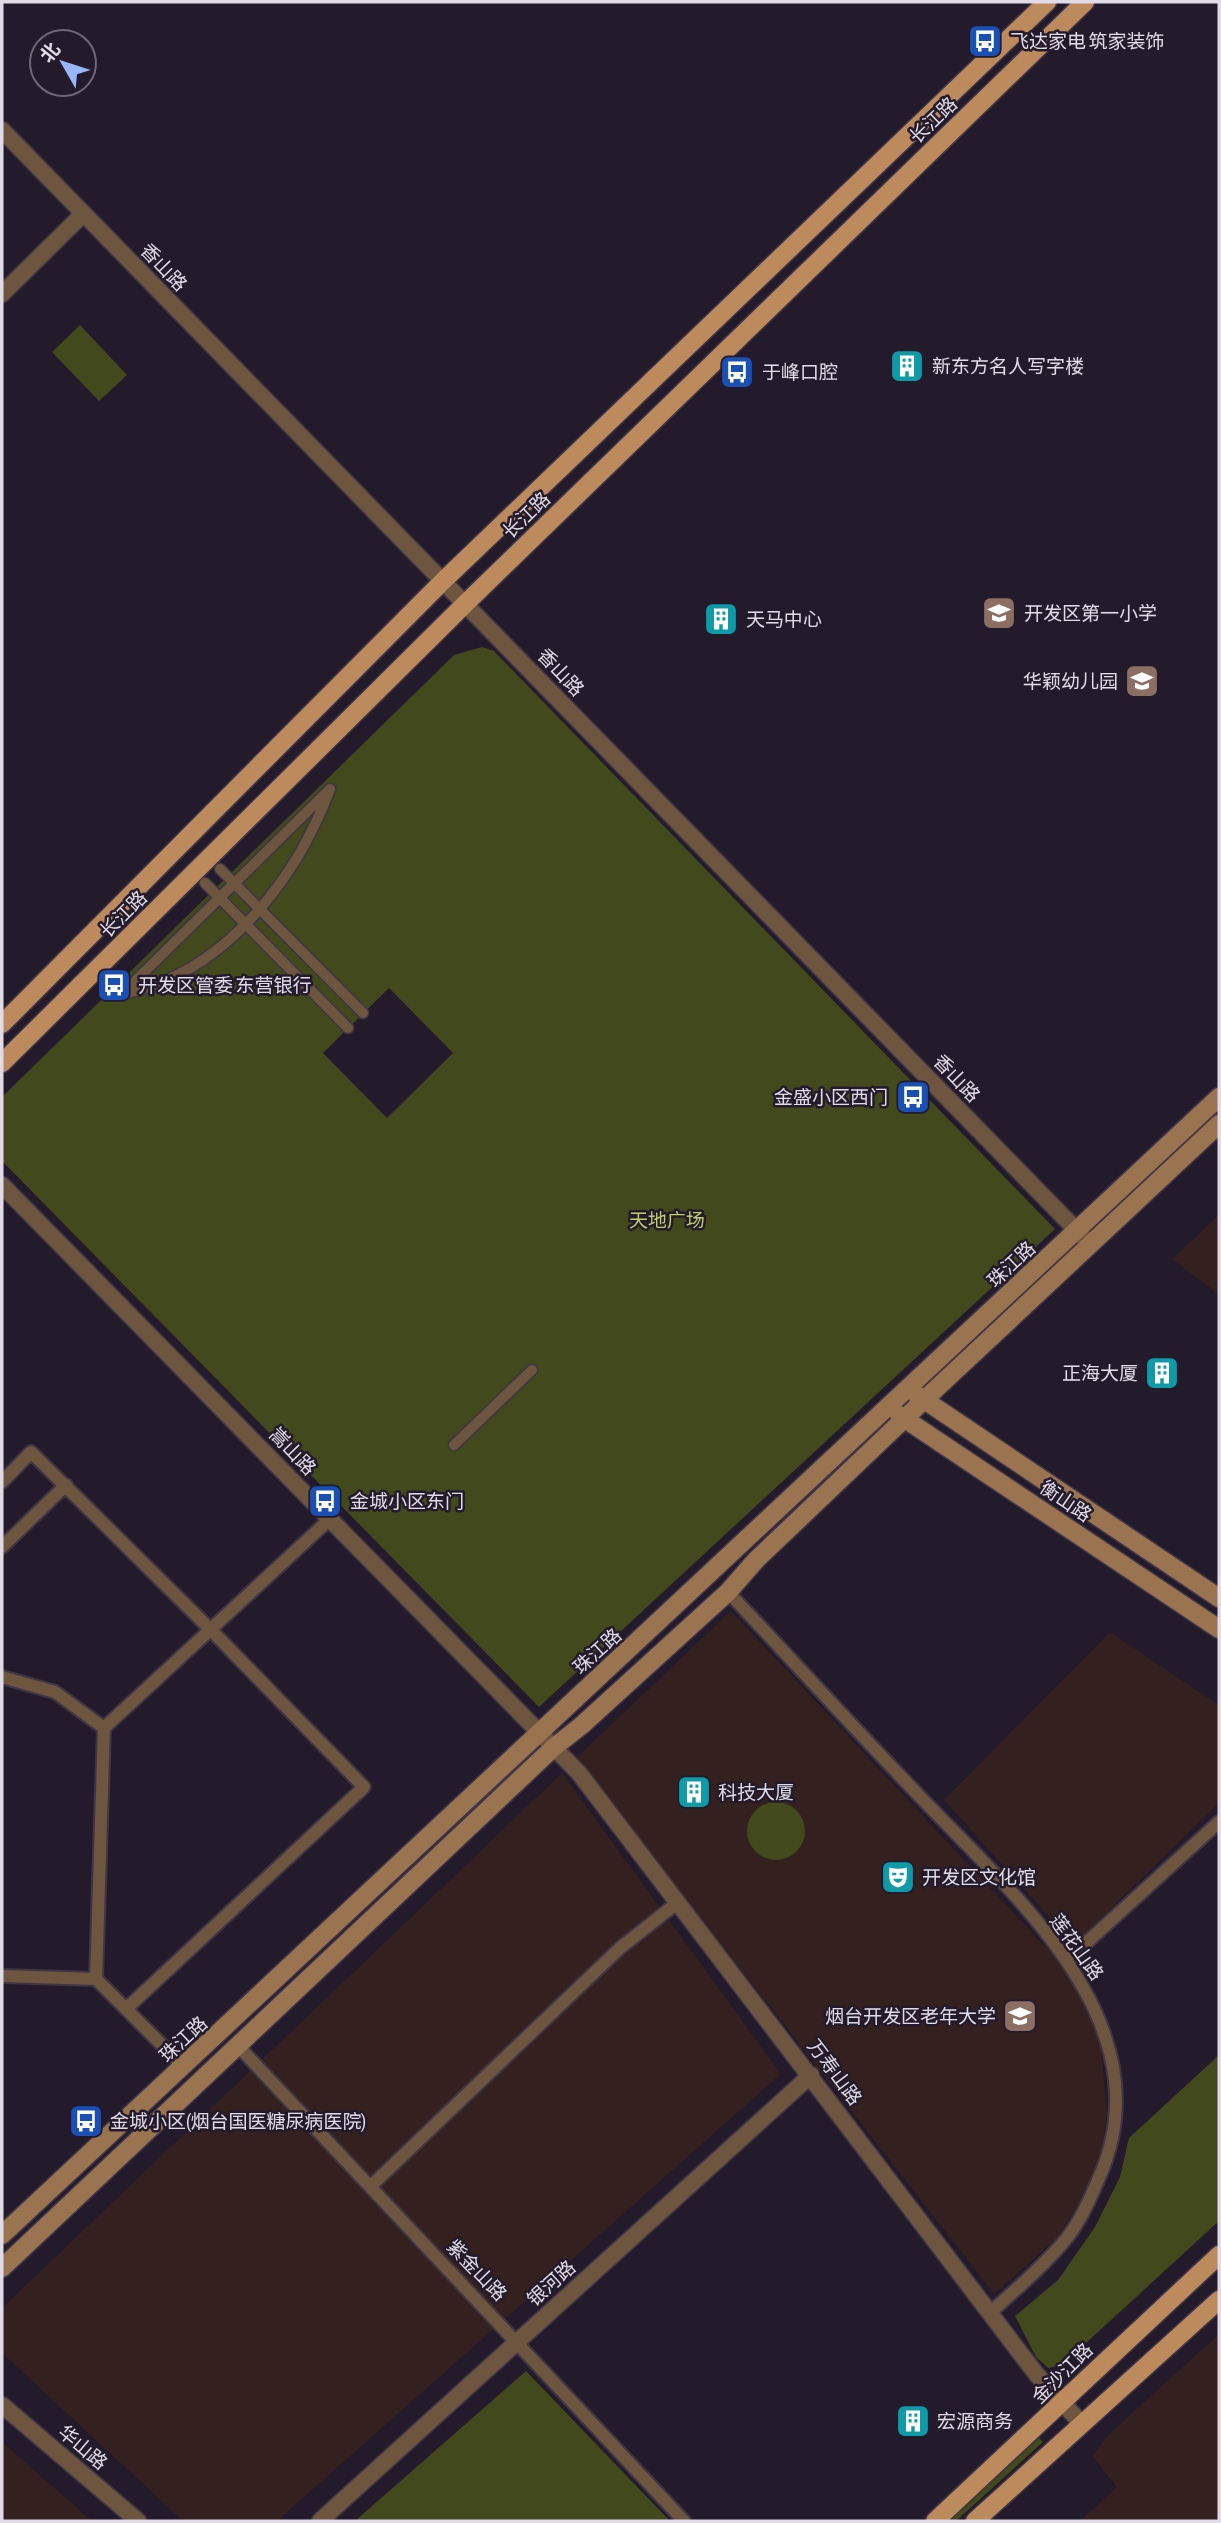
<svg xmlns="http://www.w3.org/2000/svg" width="1221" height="2523" viewBox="0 0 1221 2523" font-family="'Asap Condensed','Noto Sans SC',sans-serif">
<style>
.industrial{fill:#33201f}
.green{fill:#42491c;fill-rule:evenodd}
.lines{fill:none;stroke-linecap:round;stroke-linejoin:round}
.pedestrian-casing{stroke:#3e3545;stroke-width:13}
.minor-casing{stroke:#3e3545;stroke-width:16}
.tertiary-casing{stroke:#3e3545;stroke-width:19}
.secondary-casing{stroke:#3e3545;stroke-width:21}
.primary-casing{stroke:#3e3545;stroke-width:21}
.pedestrian{stroke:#6d5540;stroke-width:10}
.minor{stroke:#6d5540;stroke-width:12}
.tertiary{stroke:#6d5540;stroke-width:16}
.secondary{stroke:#9a7351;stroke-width:18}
.primary{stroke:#bd8a5e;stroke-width:18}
.labels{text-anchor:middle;stroke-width:5;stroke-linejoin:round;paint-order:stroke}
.poi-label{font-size:19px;fill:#e1dbe7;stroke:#231a2b;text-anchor:start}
.street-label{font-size:19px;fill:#e1dbe7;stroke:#231a2b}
.park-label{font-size:19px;fill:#bcce66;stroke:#231a2b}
</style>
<rect width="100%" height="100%" fill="#231a2b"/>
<!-- industrial -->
<path class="industrial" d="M 1219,1215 L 1219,1295 L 1172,1259 Z
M 731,1611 L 1068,1971 L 1100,2038 L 1107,2111 L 1099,2172 L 1057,2238 L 994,2294 L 576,1758 Z
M 1110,1632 L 1219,1705 L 1219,1803 L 1081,1938 L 1069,1939 L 944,1800 Z
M 562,1773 L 781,2074 L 277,2521 L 183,2521 L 2,2353 L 2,2308 Z
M 1219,2334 L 1219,2521 L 1080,2521 L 1117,2487 L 1092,2456 L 1110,2433 Z
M 2,2442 L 92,2521 L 2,2521 Z"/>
<!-- green -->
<path class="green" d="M 80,325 L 127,375 L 99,401 L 52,352 Z
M 482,647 L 494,651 L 1055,1229 L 539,1707 L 2,1161 L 2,1097 L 454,655 ZM 389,988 L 453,1053 L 387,1118 L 323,1053 Z
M747 1831a29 29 0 1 1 58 0a29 29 0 1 1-58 0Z
M 1219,2055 L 1219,2221 L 1062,2365 L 1048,2368 L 1036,2357 L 1015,2316 L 1058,2280 L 1095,2227 L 1120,2177 L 1129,2138 Z
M 526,2371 L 670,2521 L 355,2521 Z
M 1039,2438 L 1043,2442 L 956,2521 L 948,2521 Z"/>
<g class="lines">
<!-- pedestrian casing -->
<g class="pedestrian-casing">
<path id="pedestrian" d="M 330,789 C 296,880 223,975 122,994 Z
M 220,869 L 363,1013
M 205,883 L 348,1028
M 454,1445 L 532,1370"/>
</g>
<!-- minor casing -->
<g class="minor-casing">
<path id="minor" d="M 2,1482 L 31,1452 L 211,1630 L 364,1787 L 126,2009
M 2,1547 L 66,1485
M 728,1592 C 796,1664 862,1737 931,1808 C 1025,1905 1165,2030 1099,2178 C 1090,2199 1080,2222 1066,2239 C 1044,2266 1016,2289 990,2313
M 2,1677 L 55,1692 L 104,1728 L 96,1979
M 104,1728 L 330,1519
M 1065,1958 L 1085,1944 L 1219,1822
M 2,1976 L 96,1979 L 184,2067
M 239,2047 L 684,2521
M 371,2186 L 620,1948 L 677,1903"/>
</g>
<!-- tertiary casing -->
<g class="tertiary-casing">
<path id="tertiary" d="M 2,130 L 1090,1244
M 2,294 L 83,214
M 2,1185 L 579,1773 L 1037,2375 L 1082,2424
M 2,2405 L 138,2521
M 320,2521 L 811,2075"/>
</g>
<!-- secondary casing -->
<g class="secondary-casing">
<path id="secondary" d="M 917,1395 L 1219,1598
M 899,1415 L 1219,1629
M 2,2235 L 1219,1097
M 2,2268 L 553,1748 L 582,1725 L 728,1592 L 756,1560 L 924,1400 L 1219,1124"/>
</g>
<!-- primary casing -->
<g class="primary-casing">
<path id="primary" d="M 2,1024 L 443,581 L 1047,2
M 2,1063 L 466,603 L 1085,2
M 935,2521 L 1219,2255
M 975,2521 L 1219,2300"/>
</g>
<!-- pedestrian -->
<use href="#pedestrian" class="pedestrian"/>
<!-- minor -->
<use href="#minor" class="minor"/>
<!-- tertiary -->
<use href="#tertiary" class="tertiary"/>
<!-- secondary -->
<use href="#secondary" class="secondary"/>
<!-- primary -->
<use href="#primary" class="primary"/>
</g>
<!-- icons -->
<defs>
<g id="bus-square" transform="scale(1.75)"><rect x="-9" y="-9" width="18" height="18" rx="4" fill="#1a4fb4" stroke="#231a2b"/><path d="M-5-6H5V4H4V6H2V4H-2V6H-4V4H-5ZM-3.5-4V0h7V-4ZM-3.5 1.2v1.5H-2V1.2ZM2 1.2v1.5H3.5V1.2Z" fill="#fff"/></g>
<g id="building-square" transform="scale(1.75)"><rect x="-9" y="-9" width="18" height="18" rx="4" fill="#0f9aa8" stroke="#231a2b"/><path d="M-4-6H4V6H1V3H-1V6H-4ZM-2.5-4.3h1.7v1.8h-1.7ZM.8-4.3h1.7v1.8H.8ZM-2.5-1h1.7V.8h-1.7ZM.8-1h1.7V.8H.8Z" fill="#fff"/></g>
<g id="school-square" transform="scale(1.75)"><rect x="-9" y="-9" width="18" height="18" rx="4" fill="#8d6e63" stroke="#231a2b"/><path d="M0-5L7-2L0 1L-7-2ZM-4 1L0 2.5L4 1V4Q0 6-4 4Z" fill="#fff"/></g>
<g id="theatre-square" transform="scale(1.75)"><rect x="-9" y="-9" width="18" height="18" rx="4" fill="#0f9aa8" stroke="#231a2b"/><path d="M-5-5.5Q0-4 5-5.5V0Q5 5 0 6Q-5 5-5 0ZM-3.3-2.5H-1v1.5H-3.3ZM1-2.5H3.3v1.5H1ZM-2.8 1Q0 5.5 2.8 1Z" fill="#fff"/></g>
</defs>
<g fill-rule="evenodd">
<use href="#bus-square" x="985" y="41"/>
<use href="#building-square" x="907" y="366"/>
<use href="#bus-square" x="737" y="372"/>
<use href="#school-square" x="999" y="613"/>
<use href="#building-square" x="721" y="619"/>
<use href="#school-square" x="1142" y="681"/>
<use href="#bus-square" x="114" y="985"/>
<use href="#bus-square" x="913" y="1097"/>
<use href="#building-square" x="1162" y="1373"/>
<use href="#bus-square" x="325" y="1501"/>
<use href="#building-square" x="694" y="1792"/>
<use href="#theatre-square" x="898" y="1877"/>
<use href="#school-square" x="1020" y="2016"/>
<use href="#bus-square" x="86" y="2121"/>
<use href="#building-square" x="913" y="2421"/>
</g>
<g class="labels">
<!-- poi labels -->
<g class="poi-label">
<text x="1010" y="48">飞达家电 筑家装饰</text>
<text x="932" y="373">新东方名人写字楼</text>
<text x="762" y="379">于峰口腔</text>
<text x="1024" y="620">开发区第一小学</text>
<text x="746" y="626">天马中心</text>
<text x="1118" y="688" text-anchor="end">华颖幼儿园</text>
<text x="138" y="992">开发区管委 东营银行</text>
<text x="888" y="1104" text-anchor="end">金盛小区西门</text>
<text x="1138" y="1380" text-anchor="end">正海大厦</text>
<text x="350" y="1508">金城小区东门</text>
<text x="718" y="1799">科技大厦</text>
<text x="922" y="1884">开发区文化馆</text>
<text x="996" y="2023" text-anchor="end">烟台开发区老年大学</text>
<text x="110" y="2128">金城小区(烟台国医糖尿病医院)</text>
<text x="937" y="2428">宏源商务</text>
</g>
<!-- street labels -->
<g class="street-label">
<text transform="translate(933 120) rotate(-44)" y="7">长江路</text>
<text transform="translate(164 267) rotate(46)" y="7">香山路</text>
<text transform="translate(526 515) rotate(-44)" y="7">长江路</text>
<text transform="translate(561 672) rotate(46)" y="7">香山路</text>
<text transform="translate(123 914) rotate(-45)" y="7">长江路</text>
<text transform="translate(957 1078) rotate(46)" y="7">香山路</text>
<text transform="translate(1011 1264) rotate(-43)" y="7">珠江路</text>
<text transform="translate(293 1451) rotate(46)" y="7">嵩山路</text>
<text transform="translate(1066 1501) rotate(34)" y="7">衡山路</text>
<text transform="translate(597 1651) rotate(-42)" y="7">珠江路</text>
<text transform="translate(1077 1947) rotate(54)" y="7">莲花山路</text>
<text transform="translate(183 2039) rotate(-43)" y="7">珠江路</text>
<text transform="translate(835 2072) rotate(53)" y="7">万寿山路</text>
<text transform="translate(477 2270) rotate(46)" y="7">紫金山路</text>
<text transform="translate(551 2283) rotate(-42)" y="7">银河路</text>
<text transform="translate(1062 2373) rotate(-45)" y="7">金沙江路</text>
<text transform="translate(83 2447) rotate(40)" y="7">华山路</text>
</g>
<!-- park labels -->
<g class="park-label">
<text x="667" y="1227">天地广场</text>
</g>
</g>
<!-- border -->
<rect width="1221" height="2523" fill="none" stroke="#e1dbe7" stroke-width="7"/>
<!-- north arrow -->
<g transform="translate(63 63) rotate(309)"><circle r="33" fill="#231a2b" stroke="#6f6776" stroke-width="2"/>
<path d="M0-5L12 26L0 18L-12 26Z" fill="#97b6fd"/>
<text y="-10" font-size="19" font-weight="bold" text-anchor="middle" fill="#e1dbe7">北</text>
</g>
</svg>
